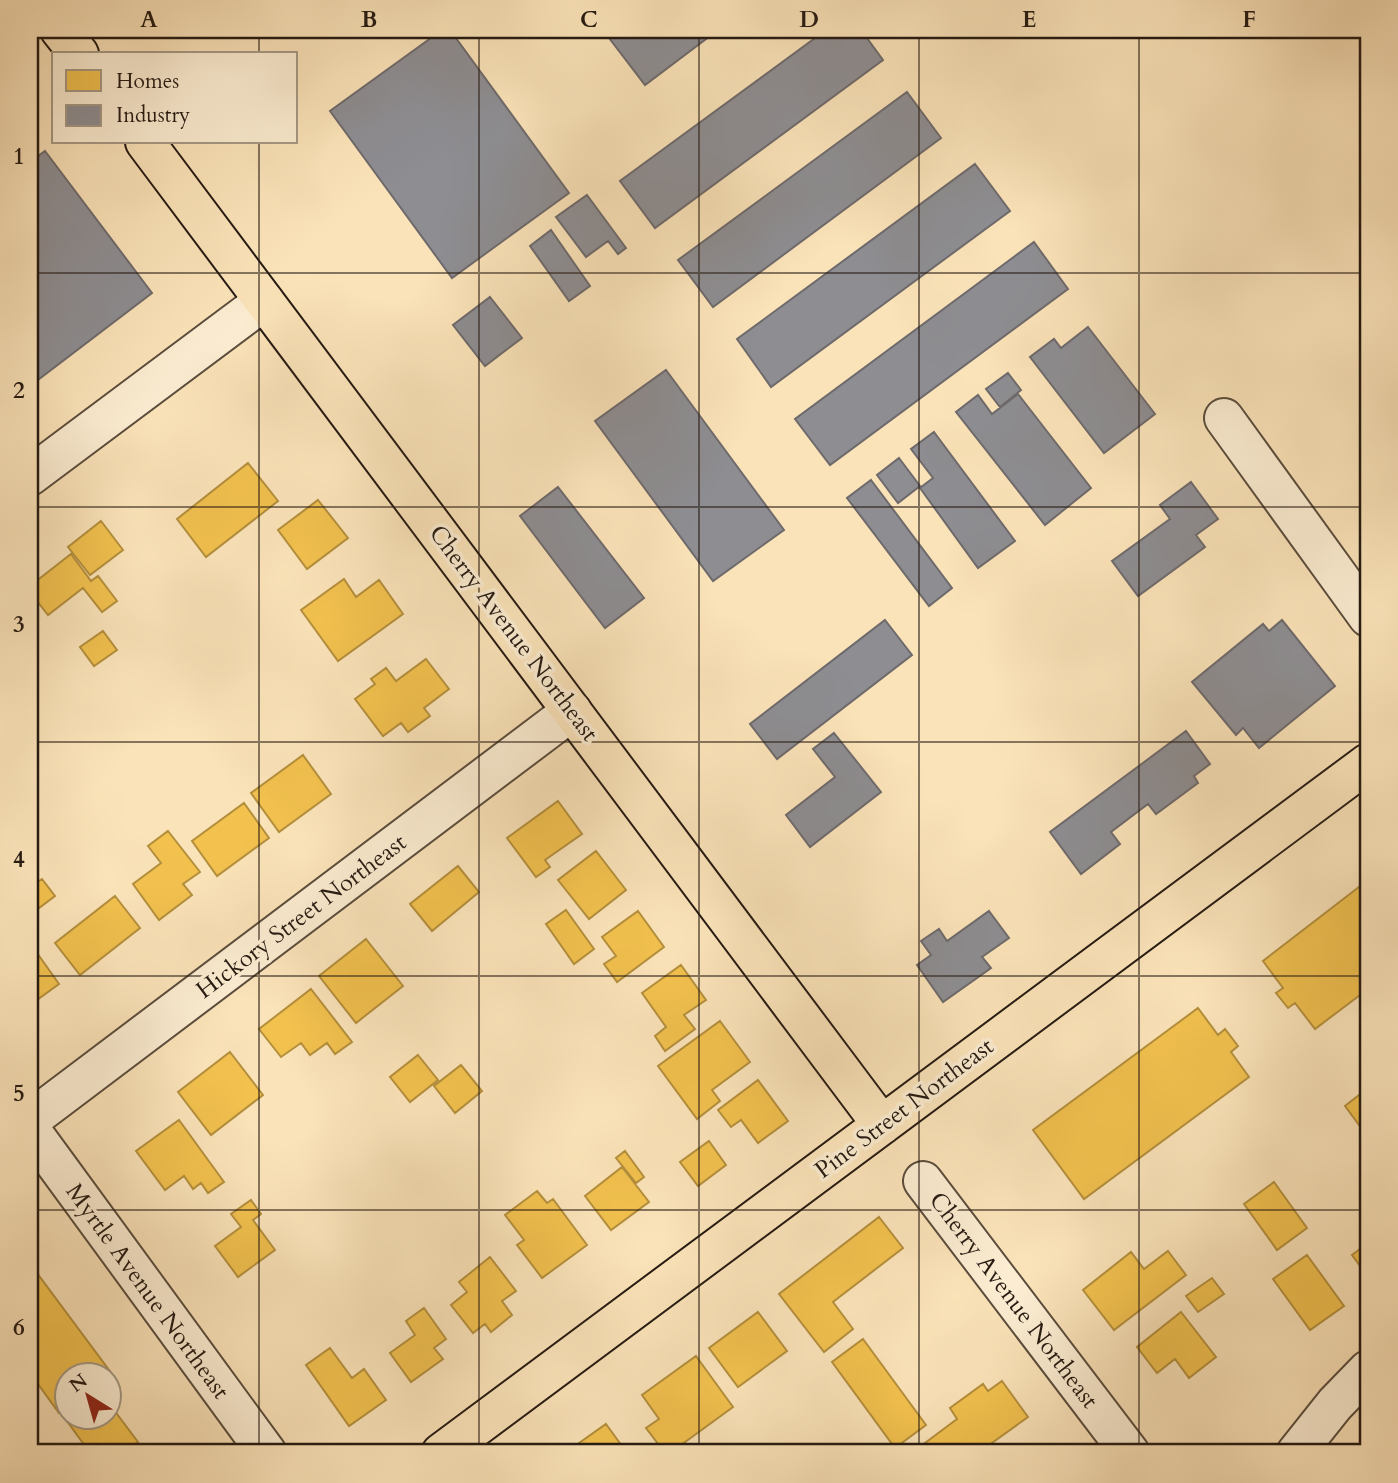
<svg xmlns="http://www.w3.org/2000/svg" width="1398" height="1483" viewBox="0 0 1398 1483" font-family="Cardo,serif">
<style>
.homes{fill:#f2c14e;stroke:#b48f3c;stroke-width:2}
.industry{fill:#8d8d92;stroke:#6e6a6c;stroke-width:2}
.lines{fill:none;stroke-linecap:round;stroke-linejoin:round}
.minor-casing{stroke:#5a4c3c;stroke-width:42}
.major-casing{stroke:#251a12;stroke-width:42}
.minor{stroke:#fcedd2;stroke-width:38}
.major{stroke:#fbe3b9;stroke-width:38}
.grid{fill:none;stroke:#251a12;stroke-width:2;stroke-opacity:0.55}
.labels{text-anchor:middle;stroke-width:7;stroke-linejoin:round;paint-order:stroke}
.street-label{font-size:24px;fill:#251a12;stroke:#fcedd2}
.neatline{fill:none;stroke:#251a12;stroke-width:2.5}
.grid-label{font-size:23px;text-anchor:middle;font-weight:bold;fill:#251a12}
</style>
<rect width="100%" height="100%" fill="#fbe3b9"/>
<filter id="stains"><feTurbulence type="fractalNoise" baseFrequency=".00286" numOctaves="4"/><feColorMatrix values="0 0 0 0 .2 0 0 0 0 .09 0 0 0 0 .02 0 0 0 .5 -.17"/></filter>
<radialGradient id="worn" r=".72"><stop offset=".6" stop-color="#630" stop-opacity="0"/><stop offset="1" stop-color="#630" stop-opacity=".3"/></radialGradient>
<!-- homes -->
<path class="homes" d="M 248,463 L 278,501 L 206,557 L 177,519 Z
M 318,500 L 348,538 L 307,569 L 278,530 Z
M 101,521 L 123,550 L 90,575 L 68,547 Z
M 71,554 L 91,581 L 98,576 L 117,601 L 102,612 L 83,588 L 48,615 L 30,592 L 30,586 Z
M 344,579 L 356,597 L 379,580 L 403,614 L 338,661 L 301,610 Z
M 103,631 L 117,650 L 94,666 L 80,647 Z
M 426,659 L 449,689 L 424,708 L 430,716 L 408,732 L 401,723 L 383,736 L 355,699 L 375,684 L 371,679 L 386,668 L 396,681 Z
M 303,755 L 331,794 L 279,832 L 251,793 Z
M 558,801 L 582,834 L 545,860 L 550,867 L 536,877 L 507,838 Z
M 244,803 L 269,838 L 217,876 L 192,841 Z
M 168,831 L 200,872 L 183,884 L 192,895 L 159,920 L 133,884 L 161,863 L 148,846 Z
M 596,851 L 626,890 L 589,919 L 558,880 Z
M 458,866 L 479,892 L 432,931 L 410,904 Z
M 42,879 L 55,896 L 39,908 L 30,895 L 30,887 Z
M 1368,880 L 1368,989 L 1315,1029 L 1295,1003 L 1288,1008 L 1276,993 L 1283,988 L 1263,961 Z
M 115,896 L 140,928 L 80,975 L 55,943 Z
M 566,910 L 594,949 L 574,964 L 546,924 Z
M 638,911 L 664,947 L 617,982 L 604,964 L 616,956 L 602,937 Z
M 366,939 L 403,986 L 356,1023 L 319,976 Z
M 30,943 L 59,984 L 30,1005 Z
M 681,965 L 706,1000 L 684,1015 L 695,1029 L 665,1051 L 655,1036 L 666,1027 L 642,993 Z
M 311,989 L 352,1042 L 335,1054 L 327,1043 L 310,1055 L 301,1043 L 281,1057 L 259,1029 Z
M 1198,1008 L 1218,1035 L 1225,1029 L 1238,1046 L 1231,1052 L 1249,1077 L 1084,1199 L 1033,1130 Z
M 720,1021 L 750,1062 L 712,1090 L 720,1101 L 697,1119 L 658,1066 Z
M 230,1052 L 263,1095 L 211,1135 L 178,1092 Z
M 418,1055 L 438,1080 L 410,1102 L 390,1077 Z
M 461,1065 L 482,1091 L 455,1113 L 434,1086 Z
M 758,1080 L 788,1121 L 758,1143 L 741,1120 L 731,1127 L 718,1110 Z
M 1368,1088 L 1368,1124 L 1362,1129 L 1345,1106 Z
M 179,1120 L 224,1182 L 208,1193 L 201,1183 L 193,1189 L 184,1176 L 165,1190 L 136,1151 Z
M 709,1141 L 726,1165 L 698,1186 L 680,1162 Z
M 625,1151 L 644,1177 L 636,1183 L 616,1158 Z
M 622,1167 L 649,1202 L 611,1230 L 585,1196 Z
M 1274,1182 L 1307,1228 L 1277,1250 L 1244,1204 Z
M 537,1191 L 547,1203 L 553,1199 L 587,1245 L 542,1278 L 517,1245 L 524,1240 L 505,1215 Z
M 251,1200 L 261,1214 L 253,1220 L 275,1250 L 238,1277 L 215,1246 L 241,1227 L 231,1214 Z
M 879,1217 L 903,1248 L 833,1302 L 853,1329 L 824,1352 L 779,1294 Z
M 1368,1243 L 1368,1277 L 1352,1255 Z
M 1168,1251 L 1186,1275 L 1114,1330 L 1083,1290 L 1131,1252 L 1144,1269 Z
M 1307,1255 L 1344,1306 L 1310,1330 L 1273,1279 Z
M 490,1257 L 516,1291 L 502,1301 L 512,1315 L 491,1332 L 485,1324 L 473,1333 L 451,1305 L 467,1292 L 459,1282 Z
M 34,1269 L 112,1374 L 108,1377 L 108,1374 L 66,1374 L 66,1408 L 59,1413 L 30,1373 L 30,1272 Z
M 1212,1278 L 1224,1294 L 1198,1312 L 1186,1296 Z
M 424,1308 L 446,1339 L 434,1348 L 443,1359 L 411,1382 L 390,1353 L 415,1335 L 406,1321 Z
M 758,1312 L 787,1351 L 738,1387 L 709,1348 Z
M 1181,1312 L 1216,1357 L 1189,1378 L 1175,1359 L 1157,1373 L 1137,1347 Z
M 863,1339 L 926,1425 L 895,1448 L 832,1362 Z
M 330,1348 L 352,1378 L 364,1369 L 386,1400 L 349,1426 L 306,1365 Z
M 696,1356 L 733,1407 L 670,1453 L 665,1453 L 646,1428 L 659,1419 L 642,1395 Z
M 1002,1381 L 1028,1417 L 978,1453 L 920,1453 L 917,1449 L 957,1419 L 950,1408 L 983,1384 L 988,1391 Z
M 108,1402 L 138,1442 L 122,1453 L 90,1453 L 67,1421 L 72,1416 L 108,1416 Z
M 606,1424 L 627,1453 L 565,1453 Z"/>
<!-- industry -->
<path class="industry" d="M 442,30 L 450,30 L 569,193 L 452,278 L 330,111 Z
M 603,30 L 718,30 L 645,85 Z
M 826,30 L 861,30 L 883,60 L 655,228 L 620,181 Z
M 907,92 L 941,138 L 713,307 L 678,260 Z
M 45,151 L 152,293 L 30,386 L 30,162 Z
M 975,164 L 1010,211 L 771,387 L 737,339 Z
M 587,195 L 626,248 L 618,254 L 608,241 L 586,257 L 556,217 Z
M 551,230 L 590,286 L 569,301 L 530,246 Z
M 1034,242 L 1068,289 L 830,465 L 795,419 Z
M 490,297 L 522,338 L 485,366 L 453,325 Z
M 1088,327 L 1155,414 L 1104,453 L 1030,357 L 1054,339 L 1061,348 Z
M 666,370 L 784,530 L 713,581 L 595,421 Z
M 1008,373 L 1021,390 L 1000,407 L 986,389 Z
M 1018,394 L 1091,488 L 1045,525 L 956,412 L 978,395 L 992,414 Z
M 934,432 L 1015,541 L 978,568 L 920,488 L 933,478 L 911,449 Z
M 899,458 L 920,486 L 898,503 L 877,475 Z
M 871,480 L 952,588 L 929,606 L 847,498 Z
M 1191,482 L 1218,519 L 1196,535 L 1205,547 L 1138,596 L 1112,561 L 1170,519 L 1160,505 Z
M 558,487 L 644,598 L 605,628 L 520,516 Z
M 885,620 L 912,655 L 777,759 L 750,724 Z
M 1282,620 L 1335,686 L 1259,748 L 1243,728 L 1236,735 L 1192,682 L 1263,624 L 1269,631 Z
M 1186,731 L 1210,764 L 1194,776 L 1198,783 L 1156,814 L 1148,804 L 1111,832 L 1120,844 L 1081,874 L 1050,832 Z
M 834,733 L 881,792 L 810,847 L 786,815 L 835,777 L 813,749 Z
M 989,911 L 1009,938 L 982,957 L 991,968 L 943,1002 L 917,965 L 931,955 L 921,941 L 939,929 L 947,941 Z"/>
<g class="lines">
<!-- minor casing -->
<g class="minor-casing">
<path id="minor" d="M 1224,418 L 1368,617
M 30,476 L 264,301
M 30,1120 L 572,711
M 30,1129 L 267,1453
M 923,1181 L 1130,1453
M 1296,1453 L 1335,1404 L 1368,1370"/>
</g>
<!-- major casing -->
<g class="major-casing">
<path id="major" d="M 60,30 L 79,54
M 145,142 L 882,1125
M 441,1453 L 1368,763"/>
</g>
<!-- minor -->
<use href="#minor" class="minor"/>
<!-- major -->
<use href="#major" class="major"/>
</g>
<!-- grid -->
<path class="grid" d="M 259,30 L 259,54M 479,30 L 479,1453M 699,30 L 699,1453M 919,30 L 919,1453M 1139,30 L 1139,1453M 259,142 L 259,1453M 30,273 L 1368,273M 30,507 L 1368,507M 30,742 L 1368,742M 30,976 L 1368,976M 30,1210 L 1368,1210"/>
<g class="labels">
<!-- street labels -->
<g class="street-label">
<text transform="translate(514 633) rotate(53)" y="8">Cherry Avenue Northeast</text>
<text transform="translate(301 916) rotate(-37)" y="8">Hickory Street Northeast</text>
<text transform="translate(904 1108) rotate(-37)" y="8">Pine Street Northeast</text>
<text transform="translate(148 1291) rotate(54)" y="8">Myrtle Avenue Northeast</text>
<text transform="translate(1014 1300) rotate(53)" y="8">Cherry Avenue Northeast</text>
</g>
</g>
<!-- margin -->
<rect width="1398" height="1483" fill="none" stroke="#fbe3b9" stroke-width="77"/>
<!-- legend -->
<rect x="52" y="52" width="245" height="91" fill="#fcedd2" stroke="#a69985" stroke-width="2"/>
<rect x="66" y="70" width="35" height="21" fill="#f2c14e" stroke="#a69985" stroke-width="2"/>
<text x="116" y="88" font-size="21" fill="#251a12">Homes</text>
<rect x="66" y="105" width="35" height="21" fill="#8d8d92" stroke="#a69985" stroke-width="2"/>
<text x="116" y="122" font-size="21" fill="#251a12">Industry</text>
<!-- north arrow -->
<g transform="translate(88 1396) rotate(323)"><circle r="33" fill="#fcedd2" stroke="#a69985" stroke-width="2"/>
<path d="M0-5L12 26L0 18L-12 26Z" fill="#8f2418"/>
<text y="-10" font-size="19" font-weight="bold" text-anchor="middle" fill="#251a12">N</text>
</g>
<rect x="38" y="38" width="1322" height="1406" class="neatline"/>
<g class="grid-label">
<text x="149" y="27">A</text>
<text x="369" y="27">B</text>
<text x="589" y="27">C</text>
<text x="809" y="27">D</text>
<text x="1029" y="27">E</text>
<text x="1249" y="27">F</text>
<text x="19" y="164">1</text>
<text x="19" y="398">2</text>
<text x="19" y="632">3</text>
<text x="19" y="867">4</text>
<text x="19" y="1101">5</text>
<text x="19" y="1335">6</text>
</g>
<rect width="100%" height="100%" filter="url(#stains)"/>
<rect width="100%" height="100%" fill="url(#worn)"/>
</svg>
